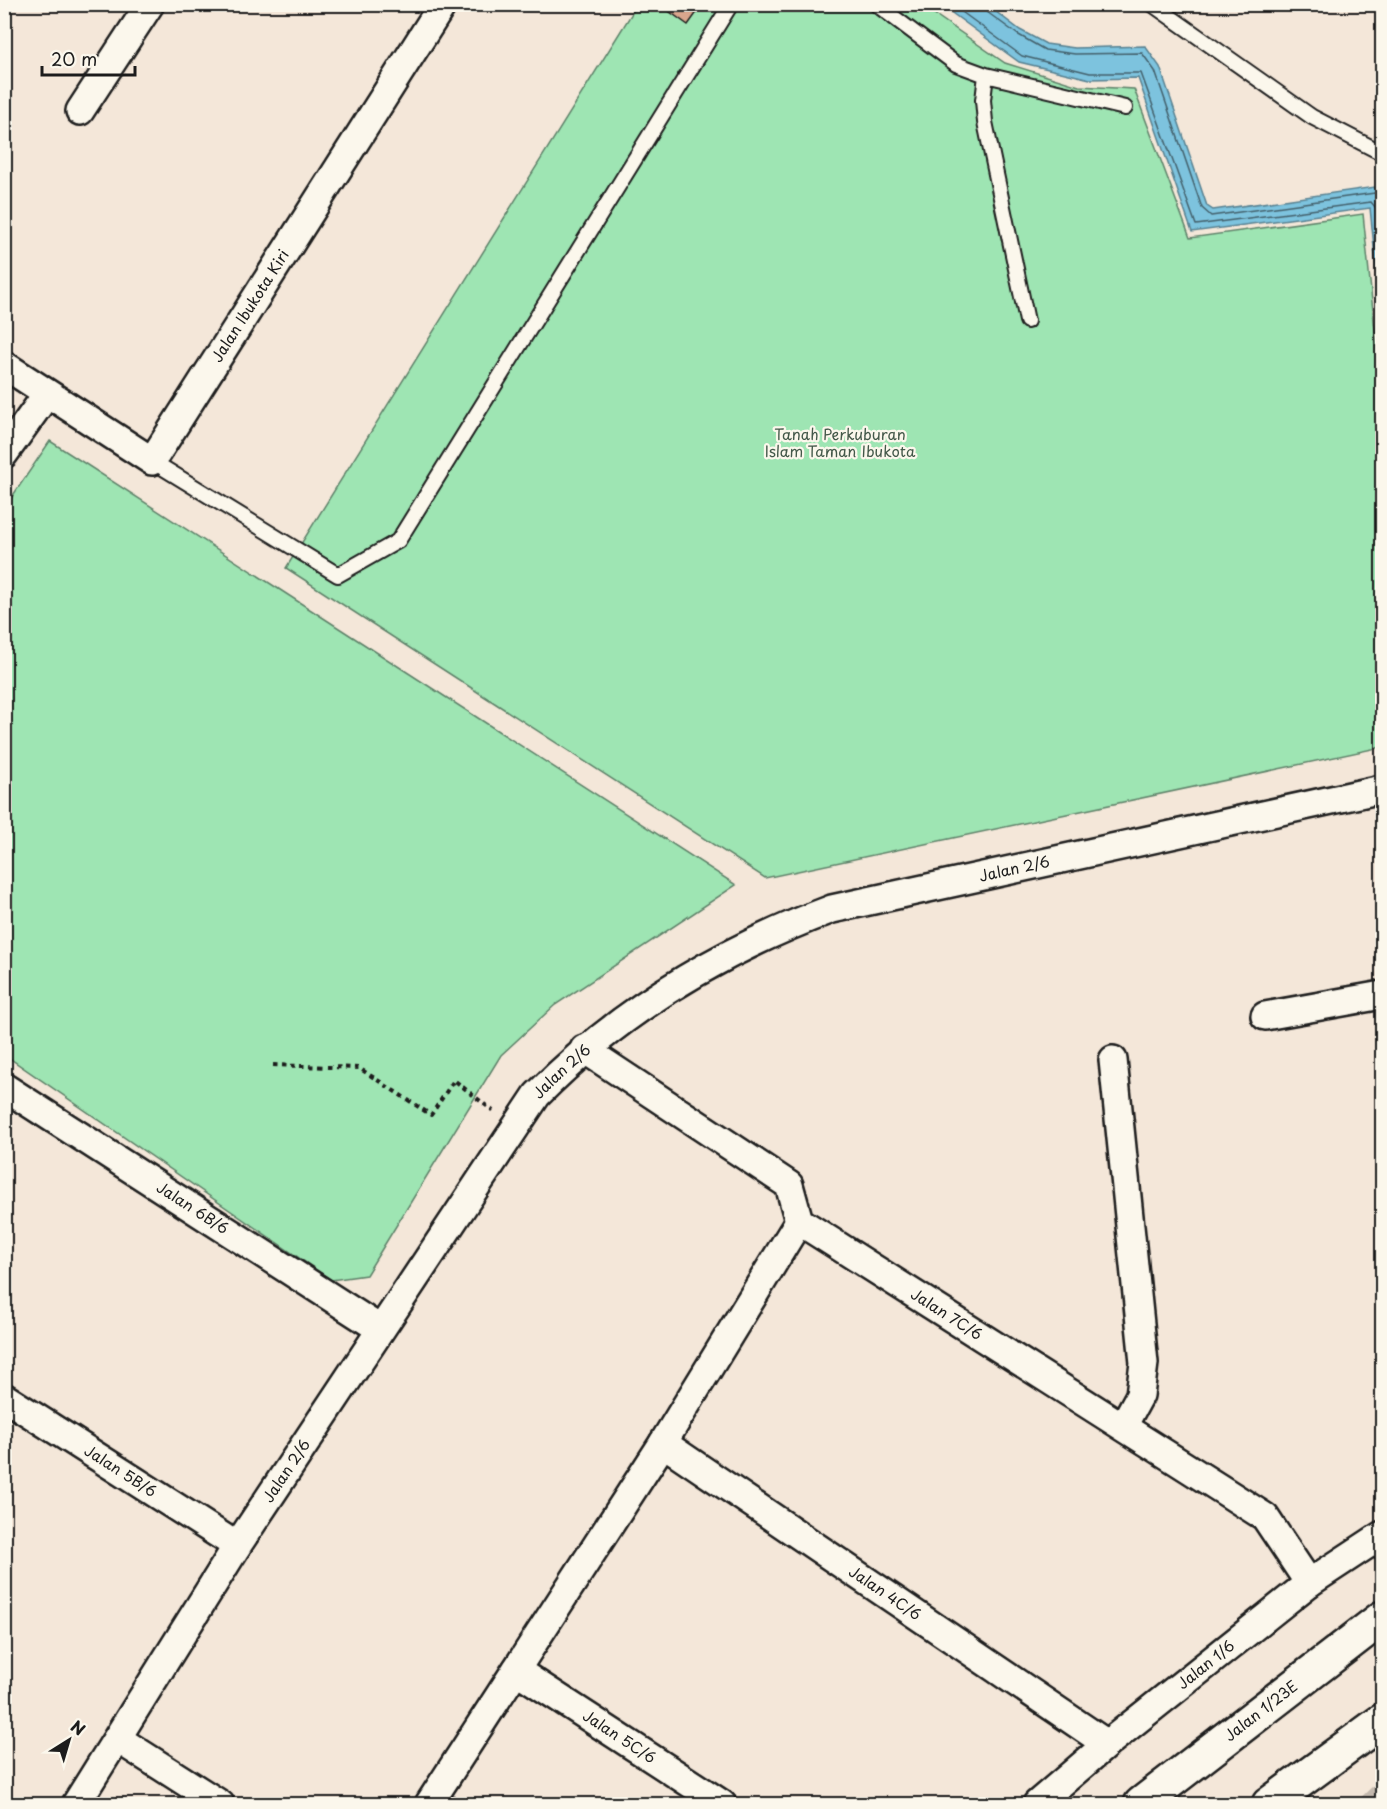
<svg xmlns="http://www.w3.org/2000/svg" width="1387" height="1809" viewBox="0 0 1387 1809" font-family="'Playpen Sans',sans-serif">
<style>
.green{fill:#9ee5b3;stroke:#5d8068;stroke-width:1.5}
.water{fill:#7dc3de;stroke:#568090;stroke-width:1.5}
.shadow{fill:#0003}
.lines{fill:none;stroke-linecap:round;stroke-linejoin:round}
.shore{stroke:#435f6a;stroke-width:1.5}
.building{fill:#d9a68d;stroke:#1c1c1c;stroke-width:1.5}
.lane-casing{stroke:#1c1c1c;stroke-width:18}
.street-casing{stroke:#1c1c1c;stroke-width:32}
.secondary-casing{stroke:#1c1c1c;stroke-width:38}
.path{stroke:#1c1c1c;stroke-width:4;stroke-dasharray:4.5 4.5;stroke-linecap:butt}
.lane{stroke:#fbf7ec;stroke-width:14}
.street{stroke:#fbf7ec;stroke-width:27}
.secondary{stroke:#fbf7ec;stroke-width:33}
.labels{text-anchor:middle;stroke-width:4.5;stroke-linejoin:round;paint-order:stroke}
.street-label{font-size:15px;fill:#1c1c1c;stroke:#fbf7ec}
.park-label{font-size:15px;fill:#435849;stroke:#fbf7ec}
</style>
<rect width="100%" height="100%" fill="#f4e7d9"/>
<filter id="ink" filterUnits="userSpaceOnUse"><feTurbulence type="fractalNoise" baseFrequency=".0167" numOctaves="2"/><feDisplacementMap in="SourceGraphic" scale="12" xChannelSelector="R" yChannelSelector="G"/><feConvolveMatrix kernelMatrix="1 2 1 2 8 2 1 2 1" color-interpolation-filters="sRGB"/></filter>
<g filter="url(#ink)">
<!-- green -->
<path class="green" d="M 637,5 L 921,5 L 1005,63 L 1079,86 L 1134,89 L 1190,238 L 1363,214 L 1382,398 L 1382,747 L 765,878 L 286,568 Z
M 50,441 L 736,885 L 555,1005 L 501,1055 L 366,1275 L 331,1280 L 5,1055 L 5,507 Z"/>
<!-- water -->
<path class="water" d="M 941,5 L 987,5 L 1020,30 L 1046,44 L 1075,48 L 1145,46 L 1160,67 L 1207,206 L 1213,210 L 1382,186 L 1382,325 L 1370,208 L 1192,232 L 1138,78 L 1090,79 L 1019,62 Z"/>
<!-- shadow -->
<path class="shadow" d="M 662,4 L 705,4 L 688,23 Z
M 1374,1785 L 1382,1791 L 1382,1804 L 1354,1804 Z"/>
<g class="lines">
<!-- shore -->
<path class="shore" d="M 951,4 L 1022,56 L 1090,73 L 1141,73 L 1196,225 L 1371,202 L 1376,208 L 1382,267
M 984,4 L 987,12 L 1017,34 L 1045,50 L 1075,54 L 1142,53 L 1155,71 L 1202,208 L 1211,216 L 1382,192"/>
</g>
<!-- building -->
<path class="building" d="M 659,4 L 703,4 L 688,25 Z"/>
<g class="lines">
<!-- lane casing -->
<g class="lane-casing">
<path id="lane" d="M 876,4 L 956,64 L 986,75 L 1125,108
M 1152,4 L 1312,117 L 1382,153
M 986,75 L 983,100 L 985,122 L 1027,321
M 152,461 L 338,575 L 398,541 L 731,4"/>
</g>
<!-- street casing -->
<g class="street-casing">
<g id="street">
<path d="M 80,111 L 150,4"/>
<path id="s1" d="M 4,365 L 152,461 L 443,4"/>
<path d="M 4,454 L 47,394"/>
<path d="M 1265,1016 L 1382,995"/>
<path id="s2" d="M 584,1049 L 789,1185 L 799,1221 L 1265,1517 L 1309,1583"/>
<path d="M 1113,1060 L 1144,1363 L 1140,1395 L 1123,1426"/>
<path id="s3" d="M 4,1087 L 380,1329"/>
<path id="s4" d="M 4,1397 L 237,1546"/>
<path id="s5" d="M 663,1443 L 1107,1744"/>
<path id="s6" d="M 516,1670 L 722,1804"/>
<path d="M 118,1739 L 220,1804"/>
<path id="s7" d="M 76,1804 L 237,1546 L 537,1095 C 620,1011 722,950 832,909 L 1382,789"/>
<path d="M 429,1804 L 663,1443 L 799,1221"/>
<path id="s8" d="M 1037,1804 L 1107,1744 L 1309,1583 L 1382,1535"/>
</g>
</g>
<!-- secondary casing -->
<g class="secondary-casing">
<g id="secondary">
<path id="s9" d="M 1141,1804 L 1382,1618"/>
<path d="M 1269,1804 L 1382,1721"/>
</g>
</g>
<!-- path -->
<path class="path" d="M 273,1065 L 359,1068 L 431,1115 L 454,1080 L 493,1111"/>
<!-- lane -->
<use href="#lane" class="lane"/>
<!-- street -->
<use href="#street" class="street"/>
<!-- secondary -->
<use href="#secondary" class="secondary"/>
</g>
</g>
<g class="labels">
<!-- street labels -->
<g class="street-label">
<text dy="5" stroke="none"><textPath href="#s1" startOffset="360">Jalan Ibukota Kiri</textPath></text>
<text dy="5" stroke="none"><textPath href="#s7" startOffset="1384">Jalan 2/6</textPath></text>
<text dy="5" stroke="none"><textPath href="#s7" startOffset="880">Jalan 2/6</textPath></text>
<text dy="5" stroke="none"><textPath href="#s3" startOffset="224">Jalan 6B/6</textPath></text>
<text dy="5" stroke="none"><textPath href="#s2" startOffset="458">Jalan 7C/6</textPath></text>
<text dy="5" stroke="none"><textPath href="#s7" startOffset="394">Jalan 2/6</textPath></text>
<text dy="5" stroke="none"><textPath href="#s4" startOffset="138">Jalan 5B/6</textPath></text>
<text dy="5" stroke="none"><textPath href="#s5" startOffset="268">Jalan 4C/6</textPath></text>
<text dy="5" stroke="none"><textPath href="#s8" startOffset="219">Jalan 1/6</textPath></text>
<text dy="5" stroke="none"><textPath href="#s9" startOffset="152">Jalan 1/23E</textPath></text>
<text dy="5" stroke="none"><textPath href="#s6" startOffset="123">Jalan 5C/6</textPath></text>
</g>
<!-- park labels -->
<g class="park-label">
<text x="840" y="440">Tanah Perkuburan<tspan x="840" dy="17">Islam Taman Ibukota</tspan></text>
</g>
</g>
<!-- margin -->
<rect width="1387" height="1809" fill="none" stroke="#fbf7ec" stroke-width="24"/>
<rect x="12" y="12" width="1363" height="1785" fill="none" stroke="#1c1c1c" stroke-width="2" filter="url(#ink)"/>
<!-- north arrow -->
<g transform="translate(69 1740) rotate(37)" stroke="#fbf7ec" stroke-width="4.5" paint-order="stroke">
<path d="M0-4.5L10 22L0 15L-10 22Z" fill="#1c1c1c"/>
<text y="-9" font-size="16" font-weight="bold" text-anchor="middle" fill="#1c1c1c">N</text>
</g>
<!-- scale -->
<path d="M42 66v9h93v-9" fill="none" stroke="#1c1c1c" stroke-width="3"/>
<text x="51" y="66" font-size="18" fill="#1c1c1c" stroke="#fbf7ec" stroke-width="4.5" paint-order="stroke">20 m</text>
</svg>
